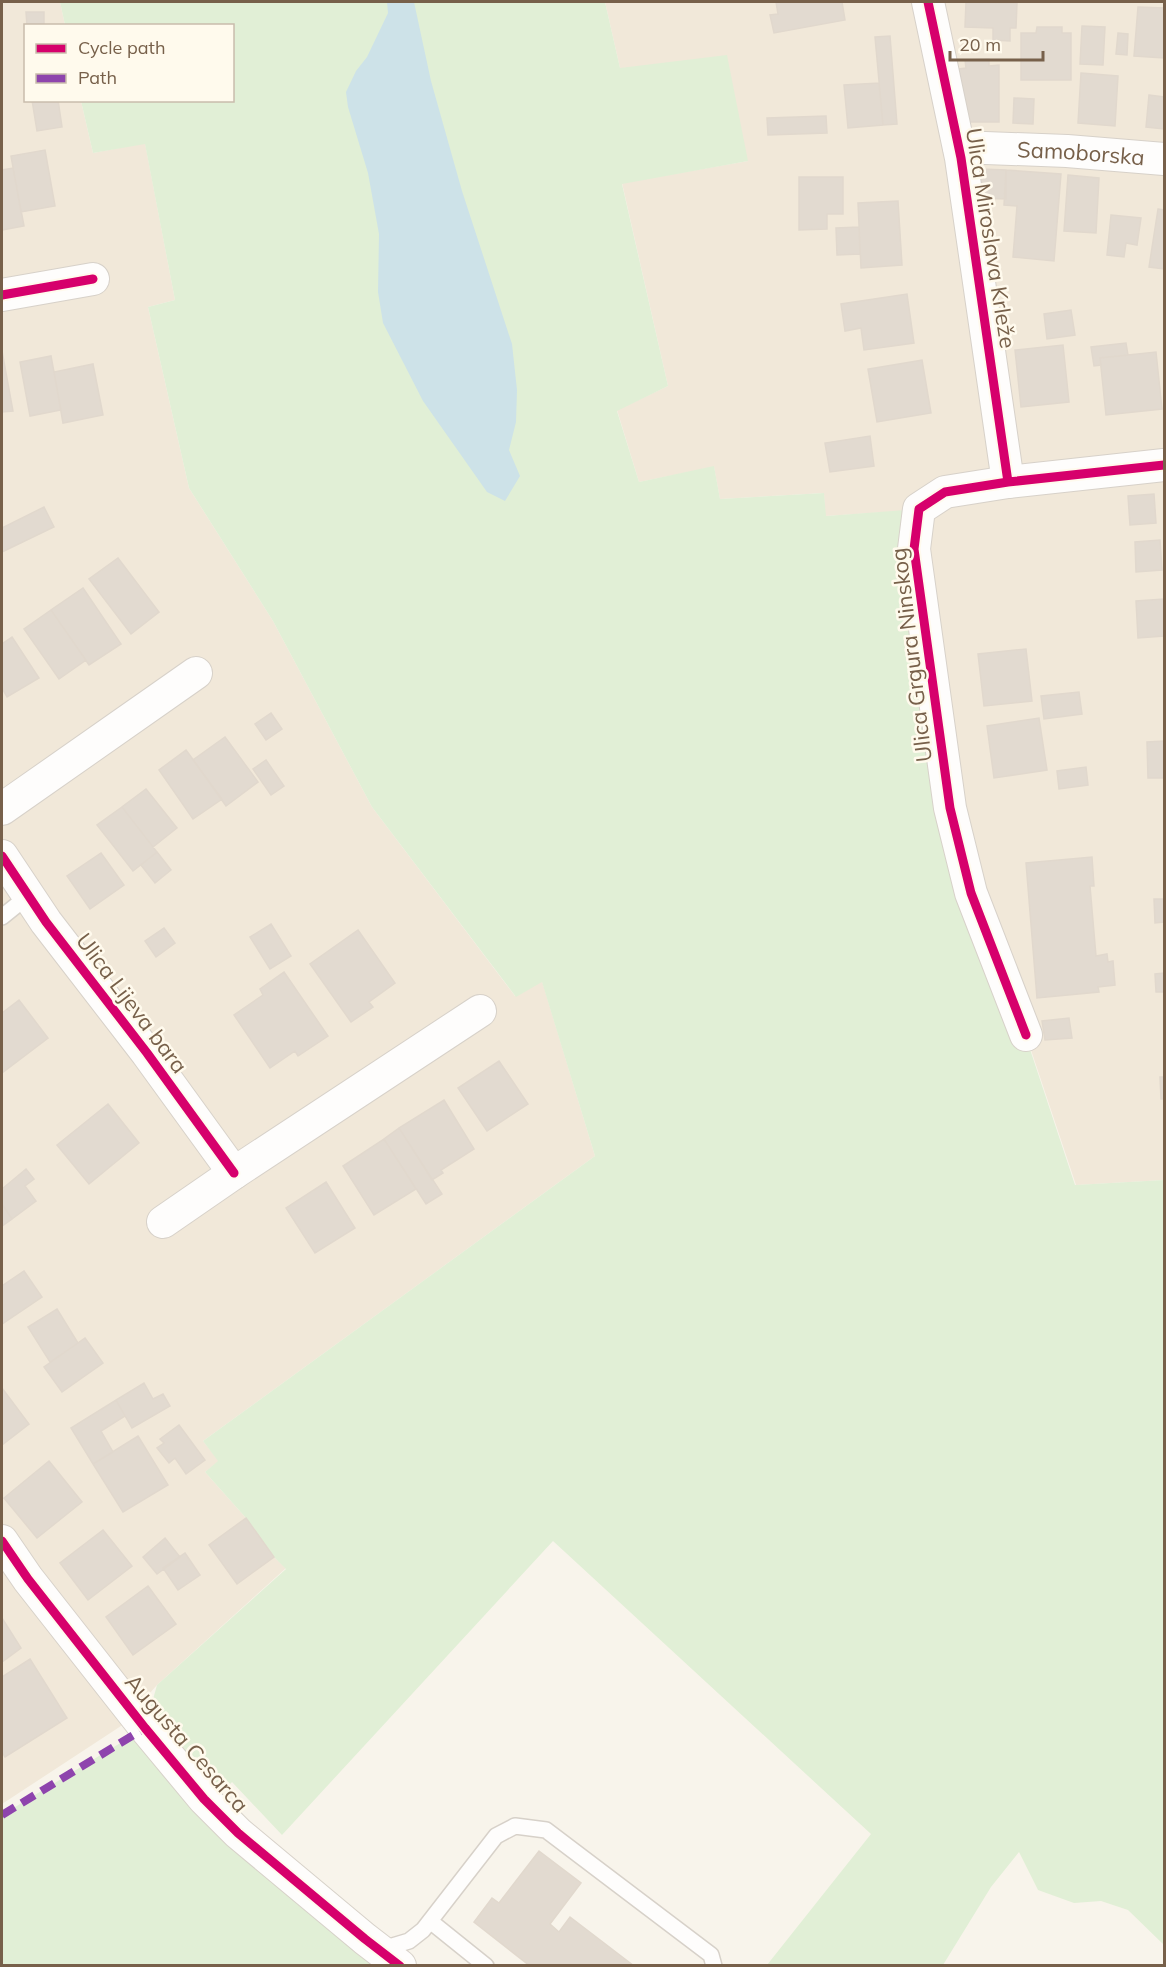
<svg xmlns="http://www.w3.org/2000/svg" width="1166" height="1967" viewBox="0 0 1166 1967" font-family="Mulish,sans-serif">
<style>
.residential{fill:#f1e8d9}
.green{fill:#e1efd6}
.water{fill:#cde2e8}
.building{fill:#e2dad0;stroke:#e1d8cd;stroke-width:1.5}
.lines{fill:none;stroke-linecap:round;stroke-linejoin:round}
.lane-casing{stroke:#d7d1c9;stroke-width:18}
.street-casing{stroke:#d7d1c9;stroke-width:34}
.lane{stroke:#fefdfc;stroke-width:15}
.street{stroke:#fefdfc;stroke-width:32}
.quiet{stroke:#8e44ad;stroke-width:8;stroke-dasharray:15 8;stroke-linecap:butt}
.cycleway-casing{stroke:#fffaed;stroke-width:13}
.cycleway{stroke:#d6006c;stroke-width:9}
.labels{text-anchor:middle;stroke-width:5;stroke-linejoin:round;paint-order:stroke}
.street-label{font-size:22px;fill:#77604a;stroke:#fffaed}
</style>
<rect width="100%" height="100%" fill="#f8f4eb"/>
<!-- residential -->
<path class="residential" d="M 2,2 L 60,2 L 65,25 L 26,26 L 26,100 L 81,101 L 93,153 L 145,143 L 175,300 L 148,307 L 189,488 L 273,621 L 372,807 L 515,996 L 542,981 L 595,1156 L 203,1441 L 219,1461 L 205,1472 L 246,1518 L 274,1557 L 286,1568 L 157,1685 L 121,1726 L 2,1804 Z
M 605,2 L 1164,2 L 1164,1180 L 1076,1185 L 1026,1035 L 971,893 L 919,510 L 825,516 L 824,493 L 720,499 L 714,467 L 639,482 L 617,410 L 668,386 L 622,183 L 748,161 L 620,68 Z"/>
<!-- green -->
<path class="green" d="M 60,2 L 605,2 L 620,68 L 727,55 L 748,161 L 622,184 L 668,386 L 617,411 L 639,482 L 714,466 L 720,499 L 824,493 L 826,516 L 919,509 L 950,808 L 1075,1185 L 1164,1180 L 1164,1945 L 1128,1910 L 1101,1901 L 1074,1903 L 1038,1890 L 1019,1852 L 991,1887 L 943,1965 L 767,1965 L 871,1834 L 553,1541 L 282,1835 L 232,1782 L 211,1805 L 400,1965 L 6,1966 L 2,1963 L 2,1815 L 145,1728 L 157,1685 L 286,1569 L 274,1557 L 246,1518 L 205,1472 L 218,1461 L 203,1441 L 595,1156 L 542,982 L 516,997 L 372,807 L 273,621 L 189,488 L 148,307 L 175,300 L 145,144 L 93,153 L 81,101 L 232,100 L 232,26 L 65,25 Z"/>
<!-- water -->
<path class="water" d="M 387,2 L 414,2 L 431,81 L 462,191 L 512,344 L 517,390 L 516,422 L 509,450 L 520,476 L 505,501 L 487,492 L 423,401 L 383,323 L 378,292 L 379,234 L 368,173 L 348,107 L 346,92 L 356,71 L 367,57 L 388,13 Z"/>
<!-- building -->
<path class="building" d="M 776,2 L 842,2 L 845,20 L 774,33 L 770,15 L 778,14 Z
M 966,2 L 1017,3 L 1016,28 L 1010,28 L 1010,41 L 993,40 L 993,28 L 965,27 Z
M 1138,7 L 1164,8 L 1164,58 L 1134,56 Z
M 26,12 L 44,12 L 44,26 L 27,26 Z
M 1082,26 L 1105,27 L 1103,65 L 1080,64 Z
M 1037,27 L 1062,27 L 1062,33 L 1071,33 L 1071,80 L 1021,80 L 1021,33 L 1036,33 Z
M 1118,33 L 1128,34 L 1127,55 L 1116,54 Z
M 890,36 L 897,124 L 883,125 L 875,37 Z
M 989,59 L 989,66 L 999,65 L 999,122 L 959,122 L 959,69 L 966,68 L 965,60 Z
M 1081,73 L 1118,76 L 1115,126 L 1078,123 Z
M 879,83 L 883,125 L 848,128 L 844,85 Z
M 1149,95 L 1164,97 L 1164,129 L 1146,127 Z
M 1014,98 L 1034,99 L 1033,124 L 1013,123 Z
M 32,100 L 58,100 L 62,127 L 37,131 Z
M 826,116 L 827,133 L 768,135 L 767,118 Z
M 45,150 L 55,206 L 21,212 L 11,156 Z
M 13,168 L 24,226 L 2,230 L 2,170 Z
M 980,169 L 1006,170 L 1006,199 L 979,198 Z
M 1006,170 L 1061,174 L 1054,261 L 1013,257 L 1017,206 L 1004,205 Z
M 1068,175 L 1099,178 L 1096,233 L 1064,231 Z
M 799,177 L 843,177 L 843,214 L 827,214 L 827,229 L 799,230 Z
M 898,201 L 902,265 L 861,268 L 858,203 Z
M 1158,209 L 1164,210 L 1164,269 L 1149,267 Z
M 1111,215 L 1141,218 L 1137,245 L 1126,243 L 1124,257 L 1107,255 Z
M 859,227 L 860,254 L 837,255 L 836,228 Z
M 907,294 L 914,343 L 864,350 L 861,328 L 845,331 L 841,304 Z
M 1071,310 L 1075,335 L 1047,339 L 1044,314 Z
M 1126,343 L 1128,355 L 1100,358 L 1101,365 L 1094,366 L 1091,347 Z
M 1063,345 L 1069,402 L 1021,407 L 1015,350 Z
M 2,351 L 13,411 L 2,412 Z
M 1156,352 L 1162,409 L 1106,415 L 1100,358 Z
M 51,356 L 61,410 L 30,416 L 20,362 Z
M 922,360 L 931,413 L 877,422 L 868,369 Z
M 93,364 L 103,415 L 63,423 L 54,372 Z
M 870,436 L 874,466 L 830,472 L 825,443 Z
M 1154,494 L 1156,523 L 1130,525 L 1128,496 Z
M 44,507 L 54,527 L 2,552 L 2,528 Z
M 1160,540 L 1162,570 L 1136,572 L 1135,542 Z
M 118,558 L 159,612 L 131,634 L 89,579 Z
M 83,588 L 121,644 L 89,665 L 51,610 Z
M 1164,599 L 1164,636 L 1138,638 L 1136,601 Z
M 51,610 L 86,660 L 59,679 L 24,629 Z
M 12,637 L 39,678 L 7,697 L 2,688 L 2,644 Z
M 1026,649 L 1032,701 L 984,706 L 978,654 Z
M 1079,692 L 1082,714 L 1044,719 L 1041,696 Z
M 271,713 L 282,729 L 266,740 L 255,724 Z
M 1039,718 L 1047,770 L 994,778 L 987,726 Z
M 225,737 L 258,782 L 226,806 L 193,760 Z
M 1164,741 L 1164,778 L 1148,778 L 1147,742 Z
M 186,750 L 222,799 L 193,819 L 159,770 Z
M 266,760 L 284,786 L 271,795 L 253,769 Z
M 1086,767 L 1088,785 L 1059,789 L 1057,771 Z
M 146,789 L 177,828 L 153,847 L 122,807 Z
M 122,807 L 157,852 L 133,871 L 97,825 Z
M 157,852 L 171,870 L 155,883 L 141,865 Z
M 101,853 L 124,885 L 90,909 L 67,876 Z
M 1092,857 L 1094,886 L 1090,886 L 1096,956 L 1107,954 L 1108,962 L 1113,961 L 1115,985 L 1098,987 L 1099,992 L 1037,998 L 1026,863 Z
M 1154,899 L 1164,899 L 1164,922 L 1155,923 Z
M 271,924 L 291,956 L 270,969 L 250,937 Z
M 164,928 L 175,943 L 156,957 L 145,941 Z
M 358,930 L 395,983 L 369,1002 L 373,1007 L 351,1022 L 310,964 Z
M 284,972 L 328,1036 L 298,1056 L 295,1051 L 270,1068 L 234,1015 L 263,995 L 260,989 Z
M 1164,973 L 1164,992 L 1156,992 L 1155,974 Z
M 19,1000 L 48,1038 L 2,1073 L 2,1013 Z
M 1069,1018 L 1072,1038 L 1045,1040 L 1042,1021 Z
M 499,1061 L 528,1104 L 487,1131 L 458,1088 Z
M 1160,1077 L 1164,1077 L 1164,1099 L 1161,1099 Z
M 444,1100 L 474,1149 L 441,1170 L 443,1173 L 432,1180 L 399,1128 Z
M 108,1104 L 139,1143 L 89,1184 L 57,1145 Z
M 399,1128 L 442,1194 L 426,1204 L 384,1139 Z
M 384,1139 L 416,1189 L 374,1215 L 343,1166 Z
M 26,1169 L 34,1179 L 25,1186 L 36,1201 L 12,1219 L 2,1204 L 2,1189 Z
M 326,1182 L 355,1228 L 315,1253 L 286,1208 Z
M 2,1204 L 12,1219 L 2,1226 Z
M 24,1271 L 42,1297 L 2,1324 L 2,1286 Z
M 57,1309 L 78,1343 L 50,1362 L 28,1327 Z
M 85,1338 L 103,1363 L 62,1392 L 44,1367 Z
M 144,1383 L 153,1399 L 163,1394 L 170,1406 L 132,1428 L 116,1400 Z
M 2,1388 L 29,1424 L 2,1445 Z
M 116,1400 L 125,1416 L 101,1431 L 113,1452 L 93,1464 L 71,1428 Z
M 179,1425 L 205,1460 L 186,1474 L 175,1458 L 169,1463 L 157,1448 L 164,1443 L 160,1439 Z
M 138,1436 L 168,1485 L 123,1512 L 93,1464 Z
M 49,1461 L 82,1502 L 37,1538 L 4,1498 Z
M 246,1518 L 274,1557 L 237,1584 L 209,1545 Z
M 103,1530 L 132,1566 L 88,1600 L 60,1563 Z
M 165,1538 L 180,1557 L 157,1574 L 143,1557 Z
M 185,1553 L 200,1575 L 178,1590 L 163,1568 Z
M 148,1586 L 176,1624 L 133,1655 L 106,1617 Z
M 2,1618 L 21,1648 L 2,1662 Z
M 30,1659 L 67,1718 L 5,1757 L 2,1752 L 2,1677 Z
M 539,1851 L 581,1883 L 550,1924 L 559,1932 L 570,1917 L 634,1966 L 530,1966 L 474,1922 L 492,1898 L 499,1903 Z"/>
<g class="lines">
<!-- lane casing -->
<g class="lane-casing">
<path id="lane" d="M 2,917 L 28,896
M 430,1921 L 486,1966
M 379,1950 L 409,1941 L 423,1930 L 496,1836 L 515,1826 L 546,1830 L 711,1955 L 714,1966"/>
</g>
<!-- street casing -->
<g class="street-casing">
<g id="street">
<path d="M 928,2 L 961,158 L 1008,482"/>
<path id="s1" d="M 959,147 L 1067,151 L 1164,159"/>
<path d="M 2,295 L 93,279"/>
<path d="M 2,809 L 196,673"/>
<path d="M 2,856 L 46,922 L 147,1053 L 234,1173"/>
<path d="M 1026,1035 L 971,893 L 950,808 L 914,549 L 919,509 L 945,492 L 1008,482 L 1164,465"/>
<path d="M 163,1222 L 234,1173 L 480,1011"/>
<path d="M 2,1541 L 28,1579 L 145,1728 L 204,1799 L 238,1833 L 365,1939 L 400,1966"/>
</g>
</g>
<!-- lane -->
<use href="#lane" class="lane"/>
<!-- street -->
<use href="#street" class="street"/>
<!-- quiet -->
<path class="quiet" d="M 2,1815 L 145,1728"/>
<!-- cycleway casing -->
<g class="cycleway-casing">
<path id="cycleway" d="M 928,2 L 961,158 L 1008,482
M 2,295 L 93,279
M 2,856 L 46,922 L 147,1053 L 234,1173
M 1026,1035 L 971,893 L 950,808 L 914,549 L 919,509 L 945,492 L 1008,482 L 1164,465
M 2,1541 L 28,1579 L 145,1728 L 204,1799 L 238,1833 L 365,1939 L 400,1966"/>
</g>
<!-- cycleway -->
<use href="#cycleway" class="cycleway"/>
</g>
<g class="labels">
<!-- street labels -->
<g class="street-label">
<text dy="8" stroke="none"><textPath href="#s1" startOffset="122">Samoborska</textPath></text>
<text transform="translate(991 238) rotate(81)" y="8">Ulica Miroslava Krleže</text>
<text transform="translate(911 655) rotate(-97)" y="8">Ulica Grgura Ninskog</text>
<text transform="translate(132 1003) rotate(53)" y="8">Ulica Lijeva bara</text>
<text transform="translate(187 1743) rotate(49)" y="8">Augusta Cesarca</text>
</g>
</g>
<!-- border -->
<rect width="1166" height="1967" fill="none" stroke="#77604a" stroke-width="6"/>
<!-- legend -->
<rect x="24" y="24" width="210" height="78" fill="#fffaed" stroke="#c9bcac" stroke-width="1.5"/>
<rect x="36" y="44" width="30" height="9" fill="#d6006c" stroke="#c9bcac" stroke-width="1.5"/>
<text x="78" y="54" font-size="18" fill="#77604a">Cycle path</text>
<rect x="36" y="74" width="30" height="9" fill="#8e44ad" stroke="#c9bcac" stroke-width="1.5"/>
<text x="78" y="84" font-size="18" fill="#77604a">Path</text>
<!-- scale -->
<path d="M950 51v9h93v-9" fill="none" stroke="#77604a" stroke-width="3"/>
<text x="959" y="51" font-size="18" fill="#77604a" stroke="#fffaed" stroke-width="4.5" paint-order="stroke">20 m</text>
</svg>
